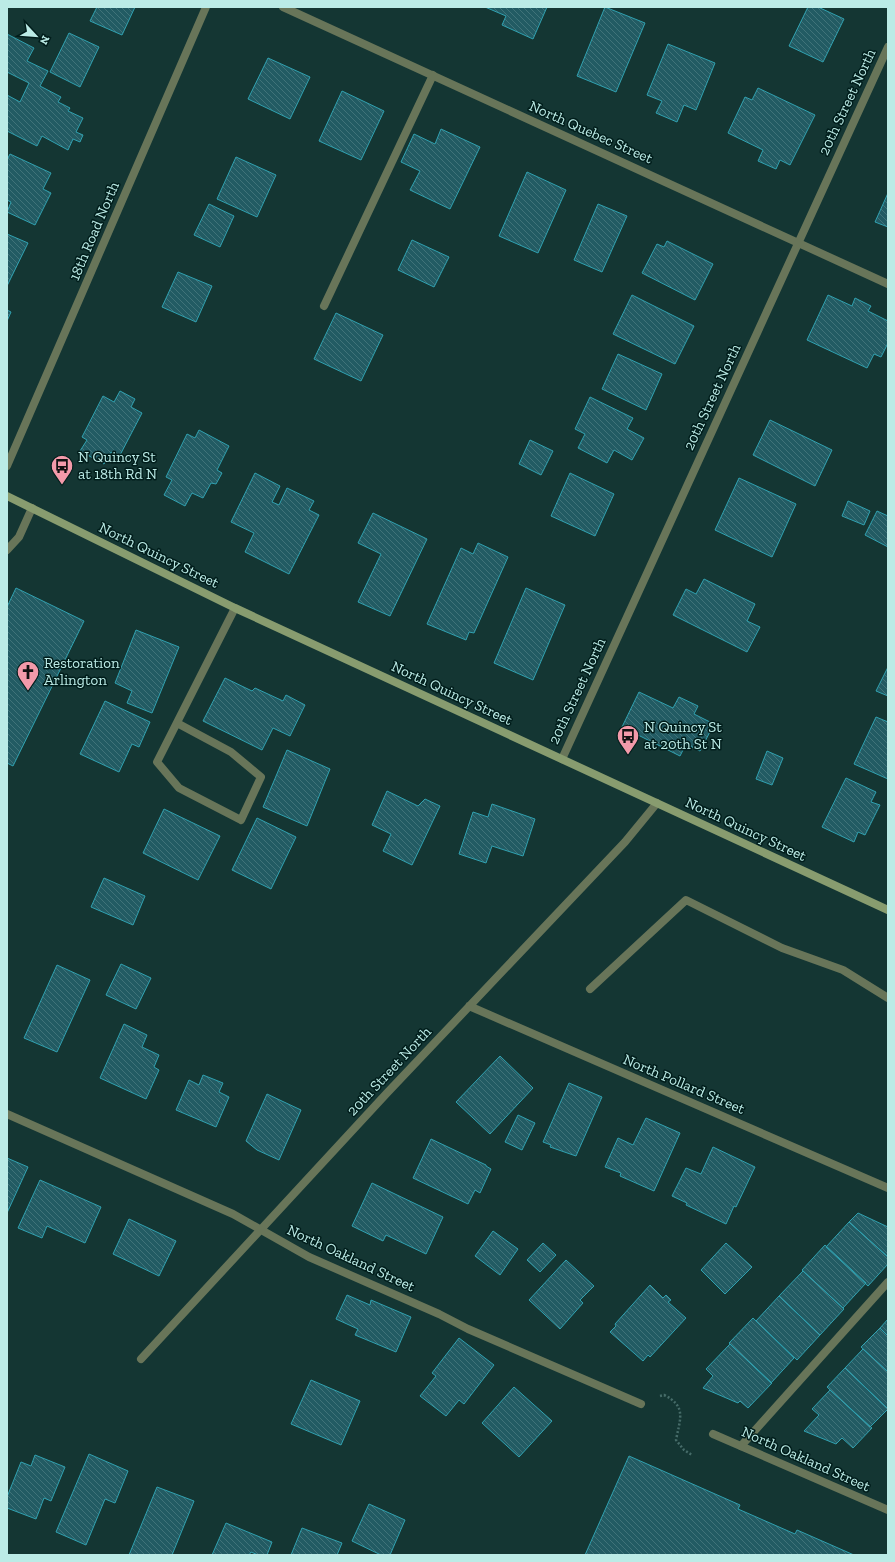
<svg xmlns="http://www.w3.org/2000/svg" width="895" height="1562" viewBox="0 0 895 1562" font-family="'Zilla Slab',serif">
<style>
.building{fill:url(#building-back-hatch);stroke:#30a1b0}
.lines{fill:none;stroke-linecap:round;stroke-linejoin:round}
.path{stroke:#466c69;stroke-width:2.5;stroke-dasharray:2 2;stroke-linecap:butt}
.service{stroke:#687559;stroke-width:8}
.minor{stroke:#687559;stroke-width:8}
.secondary{stroke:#889c6f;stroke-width:8}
.labels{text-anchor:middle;stroke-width:3;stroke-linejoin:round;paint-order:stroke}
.street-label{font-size:15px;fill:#bbebe6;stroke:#001d1b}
.poi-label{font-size:15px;fill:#bbebe6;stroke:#001d1b;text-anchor:start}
</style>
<defs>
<pattern id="building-back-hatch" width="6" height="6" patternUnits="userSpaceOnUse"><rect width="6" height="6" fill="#225b63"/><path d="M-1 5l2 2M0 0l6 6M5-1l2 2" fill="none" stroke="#407379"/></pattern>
</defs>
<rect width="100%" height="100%" fill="#143633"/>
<!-- building -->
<path class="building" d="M 97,7 L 135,7 L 122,35 L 90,21 Z
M 485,7 L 547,7 L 533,39 L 502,25 L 506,16 Z
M 605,7 L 645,23 L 616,92 L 577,76 Z
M 808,7 L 818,7 L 844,19 L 823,62 L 789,46 Z
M 69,33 L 99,47 L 80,87 L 50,72 Z
M 7,34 L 34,48 L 27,61 L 48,71 L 40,86 L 61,97 L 58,102 L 70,108 L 68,111 L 83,118 L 76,132 L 83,135 L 80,142 L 73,139 L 68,150 L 42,136 L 37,146 L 7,131 L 7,95 L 20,102 L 29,83 L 7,72 Z
M 668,44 L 715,63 L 696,110 L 684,105 L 677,122 L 656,113 L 662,101 L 647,95 Z
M 268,58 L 310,77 L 290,119 L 248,99 Z
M 758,88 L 815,115 L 790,165 L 780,160 L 776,169 L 758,161 L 763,150 L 728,133 L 745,97 L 752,100 Z
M 342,91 L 384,111 L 361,160 L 319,141 Z
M 441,129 L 480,147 L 450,209 L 410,190 L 420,171 L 401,162 L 414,134 L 435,144 Z
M 10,154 L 51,173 L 43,189 L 51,193 L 35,225 L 7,212 L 11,202 L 7,200 L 7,160 Z
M 236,157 L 276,175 L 257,217 L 217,199 Z
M 527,172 L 566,190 L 538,253 L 499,236 Z
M 888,193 L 888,227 L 875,222 Z
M 209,204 L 234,216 L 220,247 L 194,235 Z
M 598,204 L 627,216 L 602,272 L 574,260 Z
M 7,234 L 28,243 L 7,286 Z
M 412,240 L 449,257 L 434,287 L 398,270 Z
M 667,241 L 713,264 L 695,300 L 642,273 L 657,244 L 664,247 Z
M 178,272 L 212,286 L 196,322 L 162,307 Z
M 632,295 L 694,326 L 675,364 L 613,334 Z
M 828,295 L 852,306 L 855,298 L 871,306 L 868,311 L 888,321 L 888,343 L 881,357 L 874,354 L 867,368 L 807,340 Z
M 7,310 L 11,312 L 7,321 Z
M 336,313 L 383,335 L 361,381 L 314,359 Z
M 618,354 L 662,374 L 646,410 L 602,389 Z
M 120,391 L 135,399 L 131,407 L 142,413 L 119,457 L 111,452 L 104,464 L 80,451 L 87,440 L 82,437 L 103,396 L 114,402 Z
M 590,397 L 633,418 L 627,429 L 644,438 L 632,460 L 614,450 L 607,463 L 578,448 L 585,434 L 575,429 Z
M 770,420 L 832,450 L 815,486 L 753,455 Z
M 199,430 L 229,446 L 217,470 L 222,473 L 216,484 L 211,483 L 203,498 L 192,493 L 185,506 L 164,495 L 172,480 L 166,477 L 187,434 L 195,438 Z
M 530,440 L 553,451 L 541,475 L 519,464 Z
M 255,473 L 280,486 L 272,502 L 279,505 L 287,488 L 314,501 L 309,510 L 319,515 L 289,574 L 245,552 L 254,533 L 231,522 Z
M 570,473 L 614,494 L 595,536 L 551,516 Z
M 739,478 L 796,504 L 772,557 L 715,530 Z
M 848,501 L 870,511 L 864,525 L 842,516 Z
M 877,511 L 888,516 L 888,547 L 865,535 Z
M 373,513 L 427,539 L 390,616 L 358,602 L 381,554 L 358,543 Z
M 478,543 L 508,557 L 474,633 L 469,632 L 466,640 L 427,624 L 461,548 L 473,554 Z
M 704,579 L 755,604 L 747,621 L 760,627 L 747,652 L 673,615 L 686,589 L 696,594 Z
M 16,588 L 84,621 L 13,766 L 7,763 L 7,607 Z
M 526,588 L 565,605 L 533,680 L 494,663 Z
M 136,630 L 179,647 L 152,713 L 127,703 L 132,691 L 115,683 Z
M 888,667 L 888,696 L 876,691 Z
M 225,678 L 252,691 L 255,688 L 283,701 L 286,695 L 305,705 L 290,736 L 273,728 L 262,750 L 203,721 Z
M 639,692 L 673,708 L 679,697 L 698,706 L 694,714 L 714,724 L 700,751 L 686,744 L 680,756 L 622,727 Z
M 105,701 L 150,722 L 139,747 L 132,744 L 119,772 L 80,754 Z
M 876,717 L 888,722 L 888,779 L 854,764 Z
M 287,750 L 330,769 L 307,826 L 263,807 Z
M 767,751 L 783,758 L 772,785 L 756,779 Z
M 846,778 L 876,792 L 871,802 L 880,805 L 865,835 L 858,832 L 854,842 L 822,827 Z
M 387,791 L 418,806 L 425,799 L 440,806 L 412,865 L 383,851 L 391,834 L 372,825 Z
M 492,804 L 535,819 L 523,856 L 492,846 L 486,863 L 459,854 L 473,812 L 488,817 Z
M 164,809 L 220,836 L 198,880 L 143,853 Z
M 257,818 L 296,837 L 271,889 L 232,870 Z
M 104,878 L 145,896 L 133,925 L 91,907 Z
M 121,964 L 151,978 L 136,1009 L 106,995 Z
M 57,965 L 90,980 L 57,1052 L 24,1038 Z
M 124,1024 L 147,1035 L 142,1047 L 159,1055 L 154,1067 L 159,1070 L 146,1099 L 100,1078 Z
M 500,1056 L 533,1088 L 490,1134 L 456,1102 Z
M 203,1075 L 223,1083 L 219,1092 L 229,1097 L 216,1127 L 176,1110 L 189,1080 L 199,1085 Z
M 569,1083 L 602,1097 L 576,1156 L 550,1147 L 551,1145 L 543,1142 Z
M 267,1094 L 301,1110 L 279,1160 L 257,1150 L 246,1141 Z
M 518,1115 L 535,1123 L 522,1150 L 505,1142 Z
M 646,1118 L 680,1133 L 654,1191 L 620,1176 L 621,1173 L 605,1167 L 618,1138 L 633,1145 Z
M 431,1139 L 486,1165 L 486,1166 L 491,1169 L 480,1193 L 475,1190 L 468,1204 L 413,1178 Z
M 713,1147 L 755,1167 L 736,1207 L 734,1206 L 726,1224 L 686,1205 L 687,1203 L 672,1196 L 686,1168 L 701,1174 Z
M 7,1158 L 28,1167 L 7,1213 Z
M 40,1180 L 101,1207 L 85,1243 L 47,1226 L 42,1238 L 18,1228 Z
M 372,1183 L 443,1217 L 426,1254 L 386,1235 L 383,1241 L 352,1226 Z
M 858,1213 L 888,1227 L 888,1257 L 849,1222 Z
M 129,1219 L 176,1241 L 159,1276 L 113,1254 Z
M 849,1222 L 888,1257 L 888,1264 L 868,1286 L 826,1247 Z
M 493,1231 L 518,1249 L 500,1275 L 475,1256 Z
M 543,1243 L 556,1255 L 540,1272 L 527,1260 Z
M 726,1243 L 752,1267 L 725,1294 L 701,1270 Z
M 825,1245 L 866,1283 L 843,1308 L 802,1270 Z
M 566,1260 L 594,1286 L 580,1300 L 583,1303 L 560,1329 L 529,1300 Z
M 803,1271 L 844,1309 L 820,1335 L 779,1296 Z
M 650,1285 L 663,1298 L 666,1295 L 671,1300 L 668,1302 L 686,1318 L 650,1357 L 648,1355 L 643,1361 L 610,1332 L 616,1326 L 615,1324 Z
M 347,1295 L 370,1305 L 371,1300 L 411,1317 L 396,1352 L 355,1335 L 358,1329 L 336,1319 Z
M 779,1296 L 820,1335 L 797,1360 L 756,1321 Z
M 753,1318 L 794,1358 L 771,1383 L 729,1343 Z
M 888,1319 L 888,1336 L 880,1328 Z
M 880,1328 L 888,1336 L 888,1372 L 861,1347 Z
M 459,1338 L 494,1365 L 464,1404 L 459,1400 L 446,1416 L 420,1396 L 436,1376 L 432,1373 Z
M 730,1344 L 772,1383 L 748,1408 L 740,1401 L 738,1403 L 703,1388 L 713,1376 L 706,1369 Z
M 863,1349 L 888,1372 L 888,1409 L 845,1368 Z
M 845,1368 L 888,1409 L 870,1427 L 827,1387 Z
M 311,1380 L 360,1401 L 341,1445 L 291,1424 Z
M 514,1387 L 552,1421 L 519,1457 L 482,1423 Z
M 830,1390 L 872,1428 L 853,1448 L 842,1438 L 836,1444 L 804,1431 L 819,1415 L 812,1409 Z
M 89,1454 L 128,1471 L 115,1503 L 105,1499 L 86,1545 L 56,1532 Z
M 35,1455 L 65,1467 L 51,1501 L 44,1498 L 36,1519 L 7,1508 L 7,1497 L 21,1462 L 31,1466 Z
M 629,1456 L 740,1505 L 738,1509 L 795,1534 L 797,1530 L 854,1555 L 585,1555 Z
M 157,1487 L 194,1501 L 172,1555 L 129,1555 Z
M 369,1504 L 405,1520 L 390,1555 L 381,1555 L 352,1541 Z
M 226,1523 L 272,1542 L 267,1555 L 258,1555 L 251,1552 L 249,1555 L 212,1555 Z
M 302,1528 L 342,1543 L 337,1555 L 291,1555 Z"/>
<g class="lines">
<!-- path -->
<path class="path" d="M 660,1396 L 664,1395 C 687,1406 680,1419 676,1440 L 684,1450 L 692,1455"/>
<!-- service -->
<path class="service" d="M 324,306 L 433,75
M 7,550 L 19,537 L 32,508
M 177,723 L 231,752 L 261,777 L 241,820 L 179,788 L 157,762 L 235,608
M 590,989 L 686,900 L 782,948 L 843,970 L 888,998
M 741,1446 L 888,1282"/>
<!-- minor -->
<path class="minor" d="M 283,7 L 888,284
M 7,466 L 206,7
M 562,759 L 888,47
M 469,1006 L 888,1188
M 7,1114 L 233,1214 L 309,1257 L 439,1314 L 468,1329 L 641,1404
M 141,1359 L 387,1093 L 625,842 L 657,803
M 713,1434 L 888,1510"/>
<!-- secondary -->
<path class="secondary" d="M 7,496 L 235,608 L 888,910"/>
</g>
<!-- icons -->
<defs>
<g id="bus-pin" transform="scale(1.15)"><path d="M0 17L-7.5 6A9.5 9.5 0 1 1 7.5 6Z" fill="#f39aaa" stroke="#001d1b"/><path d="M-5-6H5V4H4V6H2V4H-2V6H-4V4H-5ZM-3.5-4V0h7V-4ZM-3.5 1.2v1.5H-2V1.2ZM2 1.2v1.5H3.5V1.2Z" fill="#111"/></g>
<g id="church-pin" transform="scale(1.15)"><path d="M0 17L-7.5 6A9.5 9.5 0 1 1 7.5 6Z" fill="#f39aaa" stroke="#001d1b"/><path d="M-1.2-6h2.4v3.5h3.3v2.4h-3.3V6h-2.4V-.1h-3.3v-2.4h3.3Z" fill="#111"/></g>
</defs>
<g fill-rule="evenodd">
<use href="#bus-pin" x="62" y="466"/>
<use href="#church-pin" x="28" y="672"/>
<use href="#bus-pin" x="628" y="736"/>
</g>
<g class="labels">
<!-- street labels -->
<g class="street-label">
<text transform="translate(847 102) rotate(-65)" y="5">20th Street North</text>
<text transform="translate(591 132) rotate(24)" y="5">North Quebec Street</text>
<text transform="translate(94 231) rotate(-67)" y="5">18th Road North</text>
<text transform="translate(712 397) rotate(-65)" y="5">20th Street North</text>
<text transform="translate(159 555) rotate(26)" y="5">North Quincy Street</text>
<text transform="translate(577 691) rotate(-65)" y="5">20th Street North</text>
<text transform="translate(452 693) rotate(25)" y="5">North Quincy Street</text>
<text transform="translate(746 829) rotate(25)" y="5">North Quincy Street</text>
<text transform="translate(389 1071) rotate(-47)" y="5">20th Street North</text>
<text transform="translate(684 1084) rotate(23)" y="5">North Pollard Street</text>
<text transform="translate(351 1258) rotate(25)" y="5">North Oakland Street</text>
<text transform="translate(806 1459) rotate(24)" y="5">North Oakland Street</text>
</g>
<!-- poi labels -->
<g class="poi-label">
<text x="78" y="462">N Quincy St<tspan x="78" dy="17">at 18th Rd N</tspan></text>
<text x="44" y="668">Restoration<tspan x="44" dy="17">Arlington</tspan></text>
<text x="644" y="732">N Quincy St<tspan x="644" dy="17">at 20th St N</tspan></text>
</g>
</g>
<!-- border -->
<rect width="895" height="1562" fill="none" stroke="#bbebe6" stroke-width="16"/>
<!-- north arrow -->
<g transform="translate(36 36) rotate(116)" stroke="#001d1b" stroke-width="3" paint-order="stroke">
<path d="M0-3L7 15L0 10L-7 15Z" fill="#bbebe6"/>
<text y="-6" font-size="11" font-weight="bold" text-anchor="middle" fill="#bbebe6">N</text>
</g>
</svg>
